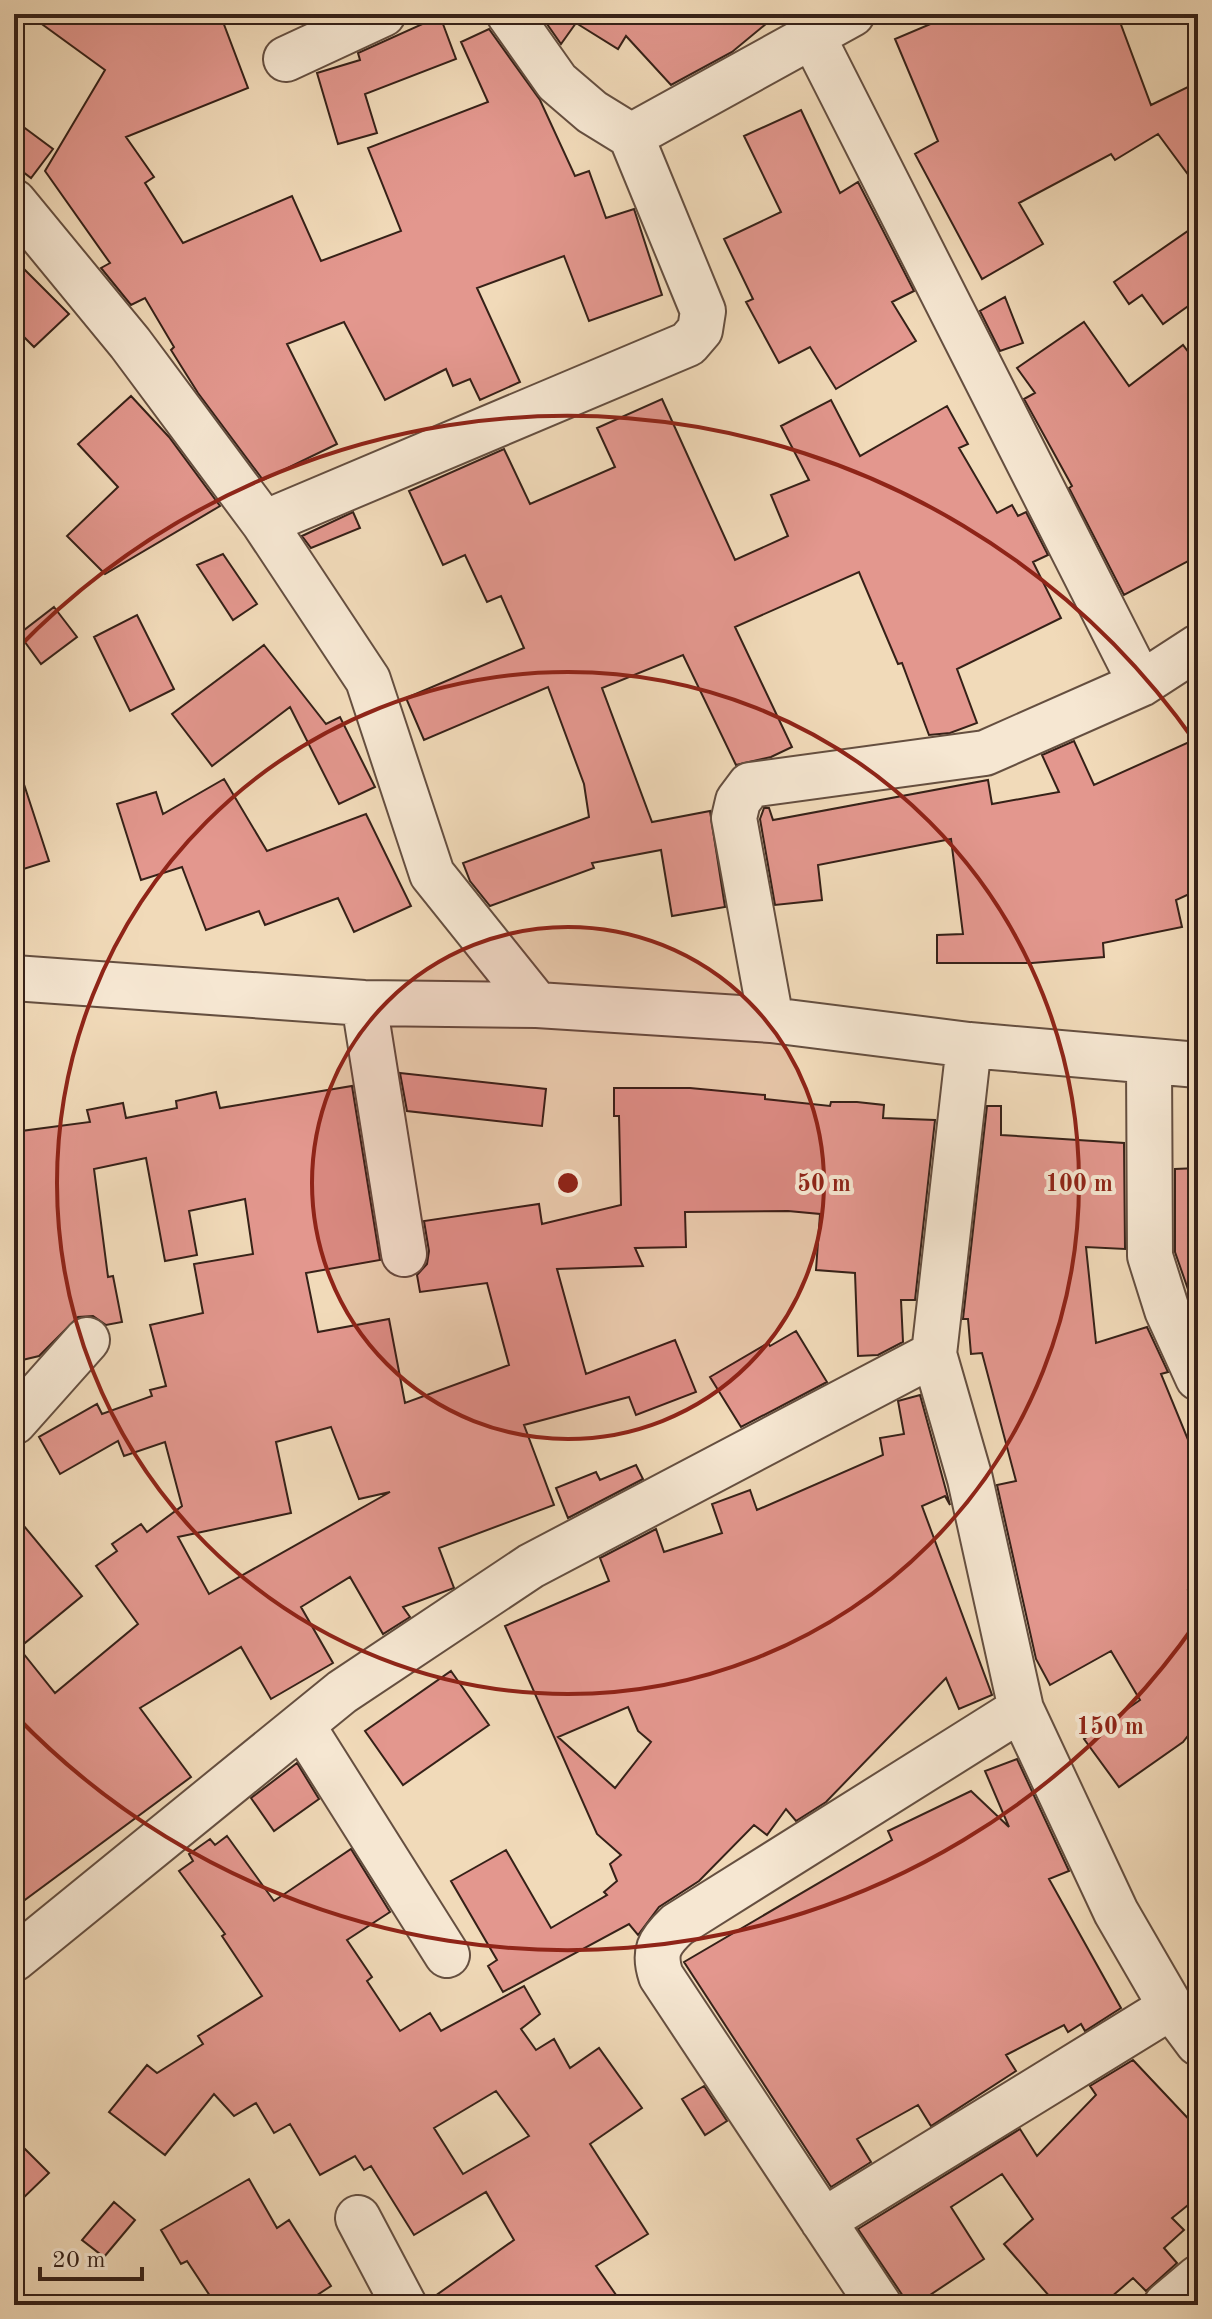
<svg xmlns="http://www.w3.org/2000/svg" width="1212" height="2319" viewBox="0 0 1212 2319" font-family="'Old Standard TT',serif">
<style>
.building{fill:#e3978e;stroke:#362118;stroke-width:2;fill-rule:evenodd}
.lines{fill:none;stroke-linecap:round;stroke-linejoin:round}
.minor-casing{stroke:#654f40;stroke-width:48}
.minor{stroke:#f6e7d2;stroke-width:44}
.ring{fill:none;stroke:#8f2418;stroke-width:4}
.centre{fill:#8f2418;stroke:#f6e7d2;stroke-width:4}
.ring-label{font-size:24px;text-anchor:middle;font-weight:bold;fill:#8f2418;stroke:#f6e7d2;stroke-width:8;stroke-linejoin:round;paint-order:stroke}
</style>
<rect width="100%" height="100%" fill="#f1dab9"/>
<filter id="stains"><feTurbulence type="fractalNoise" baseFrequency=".0025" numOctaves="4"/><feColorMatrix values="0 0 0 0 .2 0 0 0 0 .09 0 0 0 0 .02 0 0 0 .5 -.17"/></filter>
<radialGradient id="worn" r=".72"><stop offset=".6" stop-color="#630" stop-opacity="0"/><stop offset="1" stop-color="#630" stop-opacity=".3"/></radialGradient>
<!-- building -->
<path class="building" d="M 28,14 L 220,14 L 248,88 L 126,137 L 154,177 L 145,183 L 183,243 L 292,196 L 321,261 L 401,231 L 368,148 L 488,102 L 461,42 L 489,29 L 540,100 L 575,176 L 589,171 L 606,218 L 634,209 L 662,295 L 589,321 L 564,256 L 477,288 L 520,382 L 480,400 L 470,379 L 453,386 L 446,369 L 385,400 L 344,322 L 287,344 L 337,444 L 263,480 L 198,393 L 171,350 L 174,347 L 145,298 L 131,305 L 101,268 L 110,263 L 45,171 L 105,70 Z
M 540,14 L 778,14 L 732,52 L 671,85 L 626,36 L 618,49 L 576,23 L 561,44 Z
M 954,14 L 1117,14 L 1151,105 L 1198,82 L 1198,188 L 1158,134 L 1115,160 L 1111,154 L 1019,203 L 1043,244 L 982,279 L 915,154 L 938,141 L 895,39 Z
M 440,16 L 456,59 L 365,94 L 377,133 L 338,144 L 317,73 L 360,60 L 358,53 Z
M 801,110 L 840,193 L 858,182 L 914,291 L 892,302 L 916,341 L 836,389 L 810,347 L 779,363 L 746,302 L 753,299 L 724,239 L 781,212 L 744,136 Z
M 14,120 L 53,149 L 31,178 L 14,165 Z
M 1198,224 L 1198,299 L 1163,324 L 1142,295 L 1129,304 L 1114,282 Z
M 14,259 L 69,314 L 34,347 L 14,327 Z
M 1005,297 L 1023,343 L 1000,351 L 980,311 Z
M 1084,322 L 1129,386 L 1183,345 L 1198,365 L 1198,556 L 1124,595 L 1069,488 L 1072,486 L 1024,399 L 1035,393 L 1017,368 Z
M 131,396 L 169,437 L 220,506 L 105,574 L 67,536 L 118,487 L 78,444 Z
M 662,399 L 735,560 L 788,536 L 771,495 L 809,480 L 781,426 L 831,400 L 860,456 L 947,406 L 968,444 L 959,448 L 997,513 L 1012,505 L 1018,516 L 1026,512 L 1048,555 L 1033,562 L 1061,618 L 957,669 L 977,723 L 950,733 L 929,735 L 902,663 L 898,664 L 859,572 L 735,627 L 792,747 L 771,757 L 736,765 L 683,655 L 602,688 L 652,822 L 710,811 L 725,907 L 672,916 L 661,850 L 592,863 L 594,868 L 490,906 L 470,881 L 463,863 L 589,817 L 584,784 L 548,687 L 424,740 L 406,698 L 524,648 L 501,596 L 487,602 L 465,555 L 443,565 L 409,491 L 504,449 L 530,504 L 615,467 L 597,428 Z
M 353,512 L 360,528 L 311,548 L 302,536 Z
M 223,554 L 257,604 L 233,620 L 197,565 Z
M 54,607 L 77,637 L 41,664 L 19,634 Z
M 137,615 L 174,689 L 130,711 L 94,637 Z
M 264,645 L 326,724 L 340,717 L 375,787 L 339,804 L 290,707 L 212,766 L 172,714 Z
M 1198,738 L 1198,890 L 1176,900 L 1182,927 L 1103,943 L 1104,957 L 1032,963 L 937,963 L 937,935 L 963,934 L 951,839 L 818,865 L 822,900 L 775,905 L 760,819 L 764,808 L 769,808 L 773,820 L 988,780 L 992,804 L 1059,792 L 1042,755 L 1074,741 L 1094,785 Z
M 19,769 L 49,861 L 14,872 L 14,770 Z
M 224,779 L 267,851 L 366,814 L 411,906 L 354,932 L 338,898 L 265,925 L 259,911 L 206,930 L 182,867 L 141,880 L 117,804 L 156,792 L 163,814 Z
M 400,1073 L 546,1089 L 542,1126 L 407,1111 Z
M 352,1086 L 380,1260 L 306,1273 L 318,1332 L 389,1319 L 405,1403 L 509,1365 L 487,1283 L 420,1292 L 417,1275 L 427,1264 L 429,1251 L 424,1221 L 539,1204 L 542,1224 L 621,1205 L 619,1116 L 614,1116 L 614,1088 L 690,1088 L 765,1095 L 765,1099 L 830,1106 L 831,1102 L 857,1102 L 884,1105 L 883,1118 L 935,1120 L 915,1300 L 901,1300 L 903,1342 L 878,1355 L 858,1356 L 855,1273 L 816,1270 L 820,1214 L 788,1211 L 685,1212 L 686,1247 L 635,1248 L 643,1266 L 557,1269 L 586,1374 L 675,1340 L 696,1392 L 636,1415 L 629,1397 L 524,1425 L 554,1505 L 439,1548 L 454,1588 L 403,1607 L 410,1617 L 383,1634 L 350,1577 L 301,1607 L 333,1663 L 271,1699 L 241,1647 L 140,1708 L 191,1777 L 14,1908 L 14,1514 L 82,1596 L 19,1648 L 55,1693 L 138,1624 L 96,1566 L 117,1551 L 112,1544 L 141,1524 L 147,1532 L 182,1506 L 165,1442 L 124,1456 L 118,1441 L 60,1474 L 39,1437 L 97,1404 L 102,1414 L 152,1396 L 150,1390 L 166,1386 L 150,1325 L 203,1313 L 194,1264 L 253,1254 L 245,1199 L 189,1211 L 197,1255 L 165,1261 L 146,1158 L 94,1169 L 108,1277 L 113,1276 L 122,1322 L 106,1325 L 93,1316 L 78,1317 L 39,1356 L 14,1362 L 14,1132 L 90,1122 L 87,1110 L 123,1103 L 126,1118 L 177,1108 L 176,1101 L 216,1092 L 220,1108 ZM 331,1427 L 359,1499 L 390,1492 L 209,1594 L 178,1537 L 291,1513 L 276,1442 Z
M 987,1106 L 1001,1106 L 1001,1135 L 1124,1143 L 1125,1249 L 1086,1247 L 1096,1343 L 1147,1327 L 1168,1372 L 1161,1374 L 1198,1464 L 1198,1584 L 1188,1590 L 1198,1608 L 1198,1723 L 1183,1742 L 1119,1787 L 1084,1739 L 1140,1700 L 1111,1651 L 1050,1685 L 1036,1659 L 997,1485 L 1016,1481 L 982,1353 L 971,1354 L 968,1319 L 963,1319 Z
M 1198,1168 L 1198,1318 L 1175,1252 L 1175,1169 Z
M 796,1331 L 827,1382 L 741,1427 L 710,1377 L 768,1343 L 770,1346 Z
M 920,1395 L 950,1505 L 945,1496 L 922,1506 L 992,1695 L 959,1709 L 946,1678 L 826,1802 L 796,1821 L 786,1809 L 767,1835 L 754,1825 L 699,1881 L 659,1907 L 638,1935 L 629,1924 L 503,1992 L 488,1966 L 497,1960 L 451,1881 L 506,1850 L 551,1928 L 607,1895 L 604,1892 L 617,1881 L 610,1864 L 621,1855 L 597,1834 L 505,1626 L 609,1581 L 600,1558 L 656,1529 L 664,1552 L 722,1533 L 712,1504 L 750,1490 L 757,1510 L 883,1455 L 880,1438 L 904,1434 L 898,1401 ZM 628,1707 L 638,1731 L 651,1742 L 615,1788 L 558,1737 Z
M 636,1465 L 643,1479 L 568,1518 L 556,1488 L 596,1472 L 600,1480 Z
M 451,1671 L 489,1725 L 403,1785 L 365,1731 Z
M 1017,1759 L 1069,1871 L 1049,1879 L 1121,2008 L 1085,2031 L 1081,2024 L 1068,2032 L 1064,2025 L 1006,2055 L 1016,2071 L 931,2126 L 918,2105 L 857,2139 L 871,2162 L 831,2187 L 684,1962 L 892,1840 L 888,1831 L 971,1791 L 1009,1827 L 985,1771 Z
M 297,1763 L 319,1799 L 274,1831 L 251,1798 Z
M 227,1836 L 274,1901 L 351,1849 L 390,1912 L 347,1940 L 372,1977 L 367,1981 L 400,2031 L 430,2013 L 441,2031 L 524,1986 L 540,2014 L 521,2029 L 536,2050 L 554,2039 L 570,2068 L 599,2048 L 642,2108 L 590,2144 L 648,2234 L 596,2266 L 623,2305 L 429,2305 L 428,2301 L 514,2240 L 486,2192 L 414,2235 L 371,2166 L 364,2170 L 355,2156 L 320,2175 L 290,2124 L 274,2133 L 256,2103 L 234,2116 L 214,2094 L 165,2155 L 109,2112 L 147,2065 L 157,2073 L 203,2044 L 198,2036 L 262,1996 L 222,1936 L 225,1934 L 179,1871 L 193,1861 L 189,1854 L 210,1839 L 215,1845 ZM 496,2091 L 529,2136 L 463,2174 L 434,2128 Z
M 1133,2060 L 1198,2129 L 1198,2197 L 1172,2218 L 1184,2230 L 1164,2248 L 1177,2263 L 1146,2291 L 1133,2278 L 1102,2305 L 1057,2305 L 1004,2244 L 1033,2219 L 1002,2174 L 951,2207 L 984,2259 L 915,2305 L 909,2305 L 858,2229 L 1020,2129 L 1037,2156 L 1096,2095 L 1090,2086 Z
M 704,2086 L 727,2121 L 705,2135 L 682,2099 Z
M 14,2138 L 49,2173 L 14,2207 Z
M 249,2179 L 277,2228 L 289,2220 L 331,2286 L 302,2305 L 216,2305 L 187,2261 L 181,2264 L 161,2230 Z
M 114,2202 L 135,2220 L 104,2257 L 82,2240 Z"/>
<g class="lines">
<!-- minor casing -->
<g class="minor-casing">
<path id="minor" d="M 813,37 L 1141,684
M 286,59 L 383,14
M 631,136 L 852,14
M 14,202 L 130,343 L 264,523 L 368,680 L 432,874 L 537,1005
M 264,523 L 688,344 L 700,330 L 703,311 L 631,136 L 592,112 L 557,82 L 509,14
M 14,978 L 364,1003 L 537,1005 L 771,1020 L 969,1045 L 1198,1065
M 364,1003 L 404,1254
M 771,1020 L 734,818 L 738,801 L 750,785 L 985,753 L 1141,684 L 1198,647
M 969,1045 L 934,1354 L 970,1479 L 1021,1709 L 1116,1912 L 1171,2007 L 1198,2043
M 1149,1063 L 1150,1256 L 1167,1310 L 1198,1378
M 14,1422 L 87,1340
M 302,1725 L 447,1955
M 14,1959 L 342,1692 L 531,1566 L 934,1354
M 358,2218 L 404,2305
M 823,2221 L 1171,2007
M 879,2305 L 661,1976 C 653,1952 659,1942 677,1925 L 1021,1709
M 1166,2305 L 1198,2278"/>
</g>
<!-- minor -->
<use href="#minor" class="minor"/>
</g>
<!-- distance rings -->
<circle cx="568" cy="1183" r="256" fill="#8f2418" fill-opacity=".12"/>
<g class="ring">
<circle cx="568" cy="1183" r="256"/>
<circle cx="568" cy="1183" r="511"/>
<path d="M1196 1623A767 767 0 0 1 16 1716M16 650A767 767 0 0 1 1196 743"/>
</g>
<circle cx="568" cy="1183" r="12" class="centre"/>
<g class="ring-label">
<text x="824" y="1191">50 m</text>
<text x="1079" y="1191">100 m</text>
<text x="1110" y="1734">150 m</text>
</g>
<!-- margin -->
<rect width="1212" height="2319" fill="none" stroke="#f1dab9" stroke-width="48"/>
<rect x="16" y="16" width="1180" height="2287" fill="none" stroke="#362118" stroke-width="4"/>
<rect x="24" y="24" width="1164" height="2271" fill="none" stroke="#362118" stroke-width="2"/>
<!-- scale -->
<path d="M40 2267v12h102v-12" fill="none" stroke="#362118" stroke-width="4"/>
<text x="52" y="2267" font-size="24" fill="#362118" stroke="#f6e7d2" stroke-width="6" paint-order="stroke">20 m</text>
<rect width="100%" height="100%" filter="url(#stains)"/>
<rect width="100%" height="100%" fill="url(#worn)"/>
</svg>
